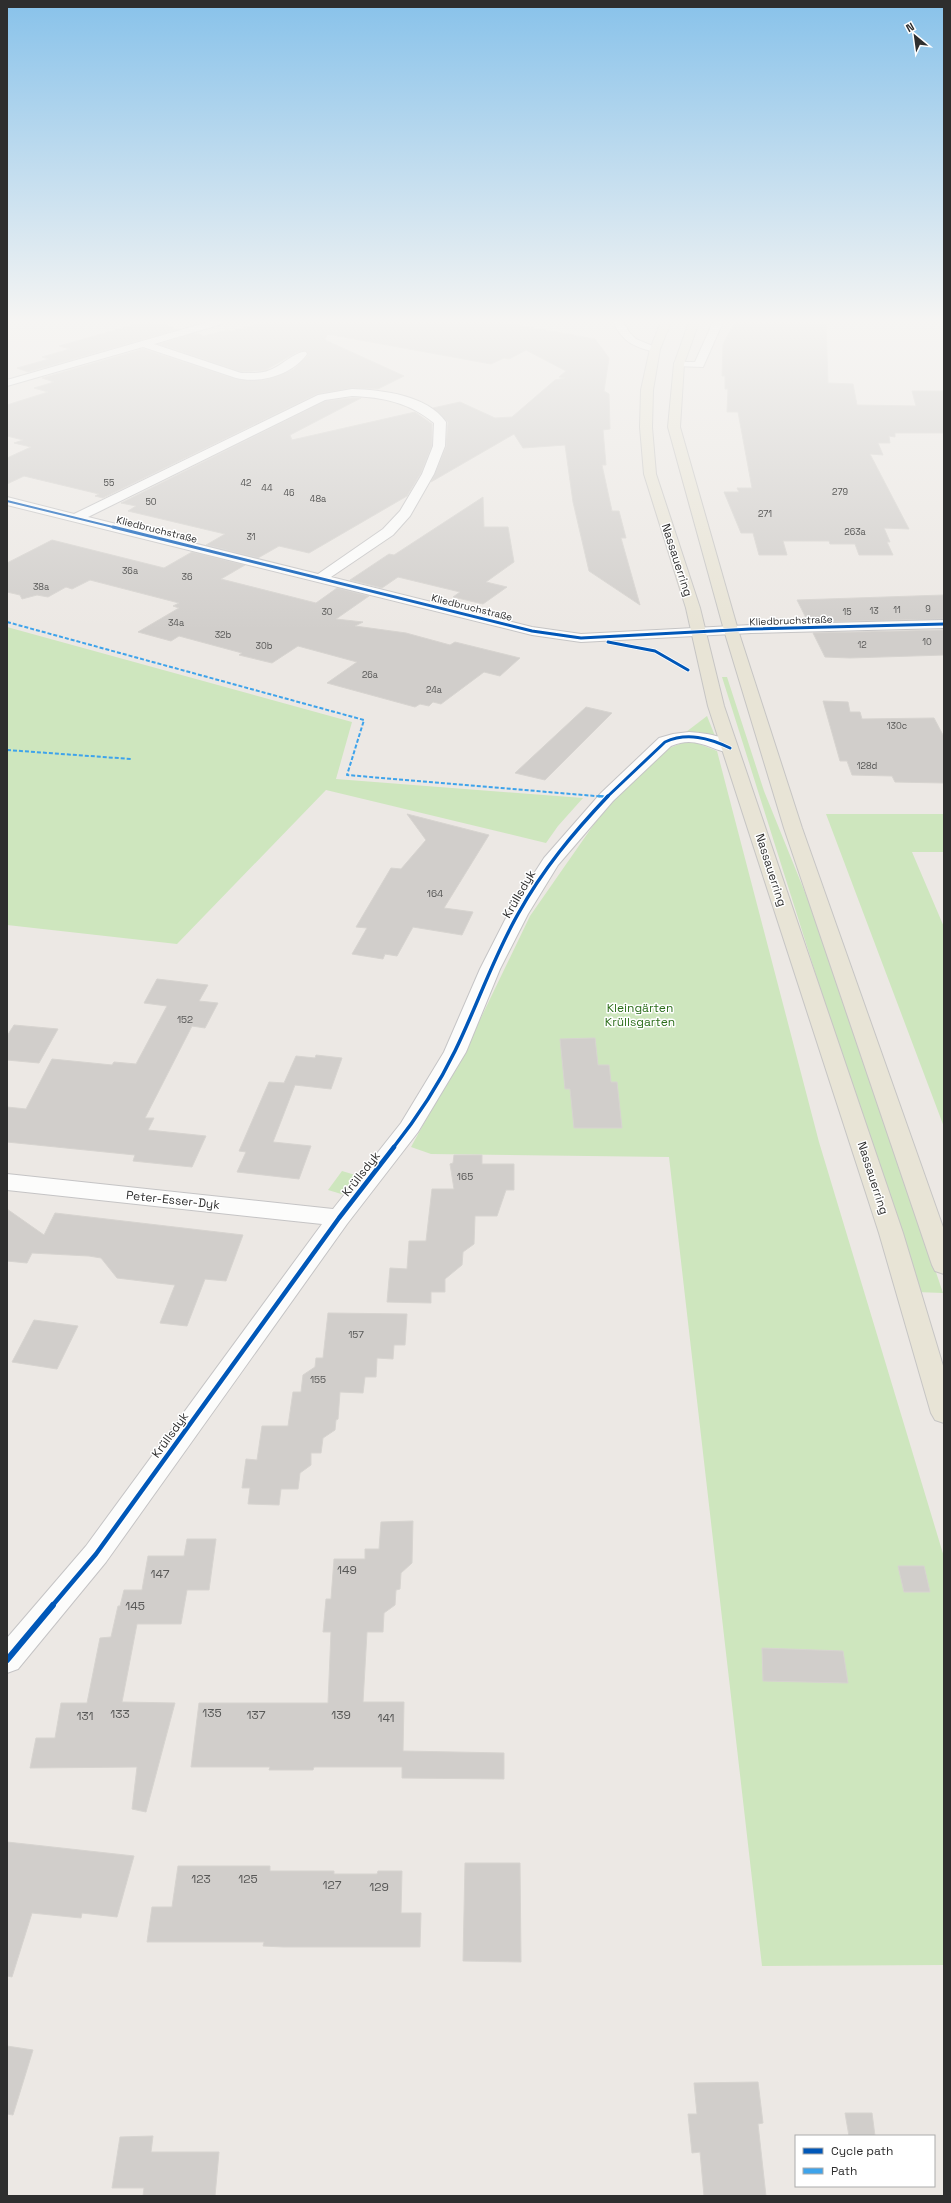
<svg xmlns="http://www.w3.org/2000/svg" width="951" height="2203" viewBox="0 0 951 2203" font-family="'Space Grotesk',sans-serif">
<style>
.green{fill:#cee6be}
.building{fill:#d1cecb;stroke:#d7d4d0}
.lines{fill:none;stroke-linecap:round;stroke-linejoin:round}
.minor-casing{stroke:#c5c4c5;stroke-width:2}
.major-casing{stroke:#c6c5c4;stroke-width:2}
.minor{fill:#fcfcfb;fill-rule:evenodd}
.major{fill:#e8e4d6;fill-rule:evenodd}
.quiet-far1{stroke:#3ea3eb;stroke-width:2;stroke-dasharray:4 2;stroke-linecap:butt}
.quiet{stroke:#3ea3eb;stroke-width:2.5;stroke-dasharray:5.5 2.5;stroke-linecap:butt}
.cycleway-far4-casing{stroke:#fff;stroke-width:3.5}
.cycleway-far3-casing{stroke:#fff;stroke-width:4.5}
.cycleway-far2-casing{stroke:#fff;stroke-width:6}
.cycleway-far1-casing{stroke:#fff;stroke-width:7}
.cycleway-casing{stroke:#fff;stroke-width:8}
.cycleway-far4{stroke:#0057b8;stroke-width:2}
.cycleway-far3{stroke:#0057b8;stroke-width:3}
.cycleway-far2{stroke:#0057b8;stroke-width:3.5}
.cycleway-far1{stroke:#0057b8;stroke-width:4.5}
.cycleway{stroke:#0057b8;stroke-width:6}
.labels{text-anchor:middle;stroke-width:3;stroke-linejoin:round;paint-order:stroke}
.far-number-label{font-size:9px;fill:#585857}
.far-street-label{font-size:10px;fill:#2e2e2e;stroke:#fff}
.number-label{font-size:10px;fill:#585857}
.street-label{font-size:12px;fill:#2e2e2e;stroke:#fff}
.park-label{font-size:12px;fill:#2c6e1b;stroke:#fff}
.near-number-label{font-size:12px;fill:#585857}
</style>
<rect width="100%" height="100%" fill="#ece8e4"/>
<!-- green -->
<path class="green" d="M 7,627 L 352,722 L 336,779 L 583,798 L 558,826 L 546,843 L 326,790 L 177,944 L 7,925 Z
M 722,677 L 727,677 L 764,791 L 823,937 L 943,1293 L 916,1292 Z
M 707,716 L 715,736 L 686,732 Z
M 689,740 L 717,751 L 819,1142 L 944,1557 L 944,1965 L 762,1966 L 669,1157 L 431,1154 L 411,1147 L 476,1028 L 530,916 L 606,807 L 667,749 Z
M 826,814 L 944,814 L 944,852 L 912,852 L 944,927 L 944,1127 Z
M 342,1171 L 362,1177 L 348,1196 L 328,1190 Z"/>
<!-- building -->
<path class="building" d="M 144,322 L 154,322 L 179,329 L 28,372 L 17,368 L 49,359 L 42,357 L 70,349 L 59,346 Z
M 266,322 L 501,322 L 595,339 L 609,358 L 604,391 L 609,394 L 610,429 L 603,430 L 606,465 L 602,465 L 612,511 L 619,511 L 626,538 L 621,538 L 640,605 L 589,571 L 573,502 L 565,445 L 523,448 L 514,434 L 431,482 L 446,447 L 448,422 L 433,408 L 460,402 L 495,418 L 512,417 L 555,380 L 565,378 L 559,377 L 566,371 L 526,350 L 509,359 L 504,358 L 491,364 L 327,334 L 325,340 L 404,376 L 378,389 L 352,388 L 317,394 L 103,498 L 95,496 L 99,494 L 24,476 L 7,484 L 7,458 L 31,447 L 14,443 L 23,440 L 7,436 L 7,405 L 48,392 L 34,388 L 54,382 L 42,378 L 143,349 L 236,379 L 265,380 L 294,369 L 308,355 L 307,351 L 297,352 L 266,370 L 241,372 L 159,344 L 195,333 L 204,336 L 227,330 L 232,331 Z
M 735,322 L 812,322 L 813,323 L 826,324 L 828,383 L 853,384 L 857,405 L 916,406 L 912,391 L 944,391 L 944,433 L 895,433 L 895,437 L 889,436 L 890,443 L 878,443 L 883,455 L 870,454 L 909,529 L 884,528 L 890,542 L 887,542 L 893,555 L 859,555 L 855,544 L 830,544 L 829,541 L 783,541 L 787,555 L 759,555 L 753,533 L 741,533 L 724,492 L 739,492 L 737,488 L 752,488 L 738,412 L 727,412 L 728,389 L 725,389 L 725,376 L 722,376 L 723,344 Z
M 352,398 L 361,398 L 290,435 L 292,440 L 415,412 L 432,424 L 432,446 L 421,473 L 407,496 L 309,553 L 279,546 L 258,558 L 206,545 L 225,534 L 128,511 L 136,506 L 121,503 L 325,401 Z
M 483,497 L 484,527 L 508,527 L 514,562 L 486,582 L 507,587 L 483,604 L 453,597 L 460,592 L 398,577 L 382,588 L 350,580 L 389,554 L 394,555 Z
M 52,540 L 164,568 L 192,552 L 245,565 L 221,579 L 316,603 L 337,588 L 369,596 L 336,619 L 363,622 L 355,626 L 406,633 L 450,645 L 455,642 L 520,658 L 500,676 L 484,672 L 441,704 L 433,702 L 429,706 L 420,704 L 415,707 L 327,683 L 357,662 L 298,646 L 272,663 L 239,655 L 242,653 L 179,636 L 171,641 L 138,632 L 179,608 L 173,606 L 179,603 L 90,580 L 72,589 L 66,587 L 48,597 L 37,595 L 22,599 L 20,595 L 7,592 L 7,563 Z
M 944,595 L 944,619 L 808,622 L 797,600 Z
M 944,630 L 944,655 L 850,658 L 825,657 L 813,633 Z
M 823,701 L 848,702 L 850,712 L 860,712 L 862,719 L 934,718 L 944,737 L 944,783 L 895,782 L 892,776 L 852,775 L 847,761 L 840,761 Z
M 586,707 L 612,713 L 545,780 L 515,773 Z
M 407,814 L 489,835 L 444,908 L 473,912 L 462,935 L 413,927 L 397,956 L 385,954 L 383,959 L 352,954 L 367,928 L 356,927 L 391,868 L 401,869 L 426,840 Z
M 157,979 L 208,985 L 199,1001 L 218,1003 L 205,1028 L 192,1026 L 145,1118 L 154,1118 L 148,1130 L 206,1136 L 192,1167 L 133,1161 L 135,1155 L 7,1142 L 7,1107 L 26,1109 L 52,1059 L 112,1065 L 114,1062 L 136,1064 L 167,1006 L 144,1003 Z
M 14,1025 L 58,1029 L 39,1063 L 7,1060 L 7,1036 Z
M 595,1038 L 598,1065 L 609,1065 L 611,1082 L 617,1082 L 622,1128 L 574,1128 L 570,1089 L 565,1089 L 560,1039 Z
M 316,1055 L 342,1058 L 331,1089 L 295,1085 L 273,1142 L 311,1146 L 299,1179 L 237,1172 L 246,1152 L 239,1151 L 269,1082 L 284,1083 L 296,1056 L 315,1058 Z
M 454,1155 L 482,1155 L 482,1164 L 514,1164 L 514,1190 L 506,1190 L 497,1216 L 475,1216 L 474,1244 L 463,1252 L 462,1265 L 445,1279 L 445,1292 L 431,1292 L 431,1303 L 387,1302 L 390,1268 L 407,1269 L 409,1241 L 426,1241 L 432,1189 L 454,1189 L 450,1164 L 453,1163 Z
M 7,1209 L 44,1235 L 55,1213 L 243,1235 L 226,1281 L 205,1279 L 187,1326 L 160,1323 L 175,1285 L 117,1278 L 101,1258 L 89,1256 L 32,1253 L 27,1263 L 7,1261 Z
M 328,1313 L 407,1314 L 405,1345 L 394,1345 L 393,1359 L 377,1358 L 376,1377 L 365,1377 L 363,1393 L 340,1392 L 338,1419 L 336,1420 L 335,1430 L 323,1438 L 321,1453 L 311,1453 L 311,1465 L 300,1473 L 298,1489 L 281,1489 L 279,1505 L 248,1504 L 250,1488 L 242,1488 L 246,1459 L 257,1460 L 262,1426 L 288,1426 L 293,1392 L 301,1392 L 303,1375 L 315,1367 L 316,1358 L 323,1358 Z
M 34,1320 L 78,1326 L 57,1369 L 12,1362 Z
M 413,1521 L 412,1563 L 401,1573 L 400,1589 L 396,1590 L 395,1605 L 384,1613 L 383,1632 L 367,1632 L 363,1702 L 404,1702 L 403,1751 L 504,1753 L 504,1779 L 402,1778 L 402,1767 L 314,1767 L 313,1770 L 269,1770 L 270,1767 L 191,1767 L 199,1703 L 328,1703 L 331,1632 L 323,1632 L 326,1599 L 331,1599 L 334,1559 L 365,1559 L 365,1549 L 379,1549 L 381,1522 Z
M 187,1539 L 216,1539 L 209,1590 L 187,1590 L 181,1624 L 137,1624 L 122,1702 L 175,1703 L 146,1812 L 132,1809 L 137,1767 L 30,1768 L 36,1738 L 55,1738 L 61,1703 L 87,1703 L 100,1638 L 111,1637 L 118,1606 L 120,1606 L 124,1590 L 142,1590 L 148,1556 L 184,1556 Z
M 898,1566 L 924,1566 L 930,1592 L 904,1592 Z
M 762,1648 L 843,1651 L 848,1683 L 763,1681 Z
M 7,1842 L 134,1856 L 117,1917 L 82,1913 L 81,1918 L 32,1913 L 12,1977 L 7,1976 Z
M 465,1863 L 520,1863 L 521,1962 L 463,1961 Z
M 178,1866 L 270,1866 L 270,1871 L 334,1871 L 334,1874 L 377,1874 L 378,1871 L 402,1871 L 401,1913 L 421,1913 L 420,1947 L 284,1947 L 263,1946 L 264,1942 L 147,1942 L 152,1907 L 172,1907 Z
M 7,2046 L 33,2050 L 13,2115 L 7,2114 Z
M 758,2082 L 763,2123 L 758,2124 L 766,2196 L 704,2196 L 700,2152 L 692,2153 L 688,2114 L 697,2114 L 694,2083 Z
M 845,2113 L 872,2113 L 875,2136 L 849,2136 Z
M 153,2136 L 151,2152 L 219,2152 L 215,2196 L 143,2196 L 144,2188 L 112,2188 L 120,2137 Z"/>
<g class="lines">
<!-- minor casing -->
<g class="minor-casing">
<path id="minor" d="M 208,322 L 223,322 L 222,324 L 154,344 L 241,373 C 251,373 261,374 270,370 C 280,367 297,350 306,352 L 307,354 C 292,375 260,384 236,378 L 143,347 L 7,386 L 7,380 Z
M 613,322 L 623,322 L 629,332 L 636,339 L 660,349 L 655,352 C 634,347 623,342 613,322 Z
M 713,322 L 723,322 L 703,367 L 675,366 L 674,364 L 675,362 L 695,362 Z
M 352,389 C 382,390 427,395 446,422 L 445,446 L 434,474 L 410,516 L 393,535 L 331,577 L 532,627 L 581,634 L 751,625 L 944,620 L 944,628 L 751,633 L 581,642 L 532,635 L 7,505 L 7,497 L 74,514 L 318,395 ZM 352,396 C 383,397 410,403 434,423 L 433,446 L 422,474 L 400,511 L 383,529 L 318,574 L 88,517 L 325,400 Z
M 689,732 C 703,733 730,736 738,748 L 736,752 C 716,756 700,733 671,746 L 613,801 L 558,865 L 528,914 L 500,969 L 466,1052 L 418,1132 L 347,1224 L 106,1562 L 18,1669 L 7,1673 L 7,1638 L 86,1546 L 322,1224 L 7,1190 L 7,1174 L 333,1209 L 401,1123 L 444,1052 L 480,969 L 508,914 L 544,858 L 601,793 L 659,738 L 673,734 Z"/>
</g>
<!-- major casing -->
<g class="major-casing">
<path id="major" d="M 661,322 L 671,322 L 660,349 L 653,390 L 652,427 L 656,474 L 700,608 L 724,706 L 903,1233 L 944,1369 L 944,1423 L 935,1420 L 931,1413 L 879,1233 L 708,706 L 686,608 L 644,474 L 640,427 L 641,390 L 650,349 Z
M 689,322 L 699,322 L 684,364 L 680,427 L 738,630 L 802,828 L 944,1230 L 944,1274 L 935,1271 L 932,1265 L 784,828 L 724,630 L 668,427 L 674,364 Z"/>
</g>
<!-- minor -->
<use href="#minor" class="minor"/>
<!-- major -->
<use href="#major" class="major"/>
<!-- quiet-far1 -->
<path class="quiet-far1" d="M 7,622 L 364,720 L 347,775 L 607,797
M 7,750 L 131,759"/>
<!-- quiet -->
<path class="quiet" d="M 598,796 L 607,797"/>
<!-- cycleway-far4 casing -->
<g class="cycleway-far4-casing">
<path id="cycleway-far4" d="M 7,501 L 117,528"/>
</g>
<!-- cycleway-far3 casing -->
<g class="cycleway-far3-casing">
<path id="cycleway-far3" d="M 113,527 L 532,631 L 581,638 L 751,629 L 944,624
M 608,642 L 655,651 L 688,670
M 607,797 L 665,742 C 687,732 709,738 730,748"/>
</g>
<!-- cycleway-far2 casing -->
<g class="cycleway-far2-casing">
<path id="cycleway-far2" d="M 393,1148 C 416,1119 439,1084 455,1051 C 477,1006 493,958 518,914 C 543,869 573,833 608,796"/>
</g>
<!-- cycleway-far1 casing -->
<g class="cycleway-far1-casing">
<path id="cycleway-far1" d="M 52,1606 L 96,1554 L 339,1218 L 394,1147"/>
</g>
<!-- cycleway casing -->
<g class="cycleway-casing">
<path id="cycleway" d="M 7,1660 L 53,1605"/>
</g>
<!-- cycleway-far4 -->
<use href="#cycleway-far4" class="cycleway-far4"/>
<!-- cycleway-far3 -->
<use href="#cycleway-far3" class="cycleway-far3"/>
<!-- cycleway-far2 -->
<use href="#cycleway-far2" class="cycleway-far2"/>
<!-- cycleway-far1 -->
<use href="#cycleway-far1" class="cycleway-far1"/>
<!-- cycleway -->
<use href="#cycleway" class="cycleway"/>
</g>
<!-- sky -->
<linearGradient id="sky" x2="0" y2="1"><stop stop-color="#88c2ea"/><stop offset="0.51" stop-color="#f6f5f3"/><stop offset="1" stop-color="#f6f5f3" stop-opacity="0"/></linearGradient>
<rect width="951" height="630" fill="url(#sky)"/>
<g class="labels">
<!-- far-number labels -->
<g class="far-number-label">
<text x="109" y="486">55</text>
<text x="246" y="486">42</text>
<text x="267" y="491">44</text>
<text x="840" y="495">279</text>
<text x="289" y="496">46</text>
<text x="318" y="502">48a</text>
<text x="151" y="505">50</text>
<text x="765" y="517">271</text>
<text x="855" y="535">263a</text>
<text x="251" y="540">31</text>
<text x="130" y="574">36a</text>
<text x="187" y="580">36</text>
<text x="41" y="590">38a</text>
<text x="928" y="612">9</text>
<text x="897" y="613">11</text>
<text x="874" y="614">13</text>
<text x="327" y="615">30</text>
<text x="847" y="615">15</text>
<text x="176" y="626">34a</text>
<text x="223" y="638">32b</text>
<text x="927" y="645">10</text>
<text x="862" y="648">12</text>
<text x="264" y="649">30b</text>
<text x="370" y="678">26a</text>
<text x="434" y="693">24a</text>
<text x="897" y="729">130c</text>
<text x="867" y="769">128d</text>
</g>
<!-- far-street labels -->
<g class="far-street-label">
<text transform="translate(157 529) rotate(14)" y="4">Kliedbruchstraße</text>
<text transform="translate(472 607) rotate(14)" y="4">Kliedbruchstraße</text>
<text transform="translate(791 620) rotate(-2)" y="4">Kliedbruchstraße</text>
</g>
<!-- number labels -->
<g class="number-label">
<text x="435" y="897">164</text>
<text x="185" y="1023">152</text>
<text x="465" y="1180">165</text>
<text x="356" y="1338">157</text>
<text x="318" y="1383">155</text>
</g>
<!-- street labels -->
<g class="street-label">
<text transform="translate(677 560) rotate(72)" y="4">Nassauerring</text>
<text transform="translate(771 870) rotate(72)" y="4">Nassauerring</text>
<text transform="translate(519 894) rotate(-60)" y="4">Krüllsdyk</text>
<text transform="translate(361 1174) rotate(-52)" y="4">Krüllsdyk</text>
<text transform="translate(873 1178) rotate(72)" y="4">Nassauerring</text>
<text transform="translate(173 1200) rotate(6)" y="4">Peter-Esser-Dyk</text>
<text transform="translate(170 1435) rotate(-54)" y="4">Krüllsdyk</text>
</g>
<!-- park labels -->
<g class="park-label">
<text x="640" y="1012">Kleingärten<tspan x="640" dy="14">Krüllsgarten</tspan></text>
</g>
<!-- near-number labels -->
<g class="near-number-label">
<text x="347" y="1574">149</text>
<text x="160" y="1578">147</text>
<text x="135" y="1610">145</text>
<text x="212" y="1717">135</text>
<text x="120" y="1718">133</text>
<text x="256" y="1719">137</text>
<text x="341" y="1719">139</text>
<text x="85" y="1720">131</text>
<text x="386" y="1722">141</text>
<text x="201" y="1883">123</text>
<text x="248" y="1883">125</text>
<text x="332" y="1889">127</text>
<text x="379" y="1891">129</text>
</g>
</g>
<!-- border -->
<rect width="951" height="2203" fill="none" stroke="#2e2e2e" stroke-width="16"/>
<!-- legend -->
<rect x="795" y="2135" width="140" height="52" fill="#ffffff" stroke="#ababab"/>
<rect x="803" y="2148" width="20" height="6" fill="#0057b8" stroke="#ababab"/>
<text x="831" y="2155" font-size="12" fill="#2e2e2e">Cycle path</text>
<rect x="803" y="2168" width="20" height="6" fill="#3ea3eb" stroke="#ababab"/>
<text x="831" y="2175" font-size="12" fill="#2e2e2e">Path</text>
<!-- north arrow -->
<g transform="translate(915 36) rotate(331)" stroke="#ffffff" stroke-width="3" paint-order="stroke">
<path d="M0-3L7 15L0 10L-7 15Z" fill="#2e2e2e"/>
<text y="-6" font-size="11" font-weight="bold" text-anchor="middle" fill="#2e2e2e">N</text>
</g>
</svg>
